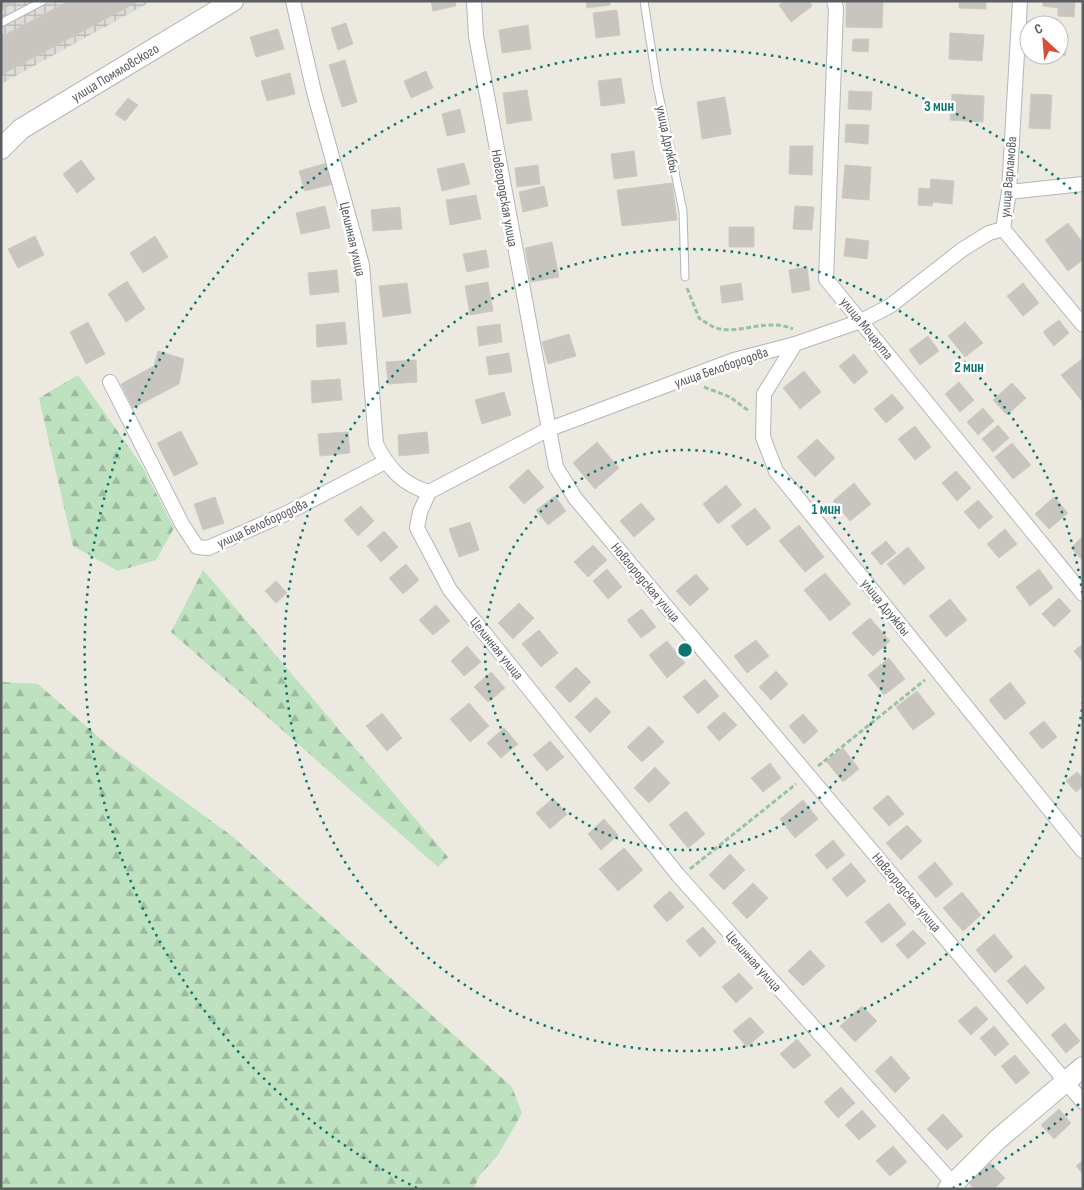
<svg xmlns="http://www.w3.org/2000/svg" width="1084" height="1190" viewBox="0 0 1084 1190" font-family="'Sofia Sans Condensed',sans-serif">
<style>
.industrial{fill:url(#industrial-grid)}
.forest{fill:url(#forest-firs)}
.building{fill:#c8c5c0;stroke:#cfcabf}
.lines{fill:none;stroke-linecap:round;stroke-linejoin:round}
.lane-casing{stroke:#b3b6ba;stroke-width:9}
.street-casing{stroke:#b3b6ba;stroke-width:16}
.secondary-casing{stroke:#b4b7bc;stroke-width:22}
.path{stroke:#99c1a6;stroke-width:3;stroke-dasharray:5 2.5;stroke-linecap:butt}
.lane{stroke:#fff;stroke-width:7}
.street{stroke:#fff;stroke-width:14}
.secondary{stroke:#fff;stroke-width:20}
.ring{fill:none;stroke:#0f766e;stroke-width:2.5;stroke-dasharray:2.5 5}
.labels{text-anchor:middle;stroke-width:5;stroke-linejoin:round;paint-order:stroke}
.street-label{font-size:14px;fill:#595c60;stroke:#fff}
.centre{fill:#0f766e;stroke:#fff;stroke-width:2.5}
.ring-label{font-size:15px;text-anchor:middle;font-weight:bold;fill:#0f766e;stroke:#fff;stroke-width:5;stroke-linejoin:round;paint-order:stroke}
</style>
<defs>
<pattern id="industrial-grid" width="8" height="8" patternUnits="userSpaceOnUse" patternTransform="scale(1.25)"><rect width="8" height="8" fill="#dedcd8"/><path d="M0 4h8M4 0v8" fill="none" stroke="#b7b6b3"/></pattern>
<pattern id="forest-firs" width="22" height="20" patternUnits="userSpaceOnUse" patternTransform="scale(1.25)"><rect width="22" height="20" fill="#bee1c0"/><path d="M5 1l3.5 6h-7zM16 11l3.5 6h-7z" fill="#9dba9f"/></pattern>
</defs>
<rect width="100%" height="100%" fill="#ebe9e0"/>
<!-- industrial -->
<path class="industrial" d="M 1,1 L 152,1 L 1,84 Z"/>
<!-- forest -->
<path class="forest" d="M 78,375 L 142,466 L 174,528 L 156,560 L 118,571 L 73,546 L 39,398 Z
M 203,570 L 448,857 L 438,867 L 171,632 Z
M 1,682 L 38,684 L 111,748 L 232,836 L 512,1087 L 522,1113 L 498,1155 L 479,1176 L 474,1189 L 1,1189 Z"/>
<!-- building -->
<path class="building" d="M 1,1 L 18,1 L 1,10 Z
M 69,1 L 139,1 L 1,75 L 1,37 Z
M 431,1 L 455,1 L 456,6 L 433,11 Z
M 586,1 L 610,1 L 610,5 L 587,8 Z
M 784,1 L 809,1 L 812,6 L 791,22 L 779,5 Z
M 846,1 L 883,1 L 882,28 L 846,27 Z
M 959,1 L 986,1 L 986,9 L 959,8 Z
M 1043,1 L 1075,1 L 1074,17 L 1058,16 L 1058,8 L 1043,6 Z
M 617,10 L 620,35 L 596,38 L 593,13 Z
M 346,23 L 353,44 L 338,50 L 331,28 Z
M 528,25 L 531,49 L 502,53 L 499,30 Z
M 278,29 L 284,49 L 256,57 L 250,37 Z
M 950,33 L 984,35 L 982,61 L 949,59 Z
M 1059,36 L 1068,37 L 1065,56 L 1059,55 Z
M 853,39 L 869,39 L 868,52 L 852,51 Z
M 345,60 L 357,102 L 342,107 L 329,65 Z
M 426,71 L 433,88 L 411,98 L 404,81 Z
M 290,73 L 295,94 L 267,101 L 261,81 Z
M 621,78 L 625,103 L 601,106 L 598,81 Z
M 527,90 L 532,120 L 507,124 L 503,93 Z
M 849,91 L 872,92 L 871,110 L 848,109 Z
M 952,94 L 984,96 L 983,122 L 950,120 Z
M 1031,94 L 1052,95 L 1050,129 L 1029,128 Z
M 725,97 L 731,134 L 702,139 L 697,102 Z
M 128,98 L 138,105 L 125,121 L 115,114 Z
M 460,109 L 465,132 L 447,136 L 442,114 Z
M 846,124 L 869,125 L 868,144 L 845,142 Z
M 790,146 L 813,146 L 812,175 L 789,174 Z
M 634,151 L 637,176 L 614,179 L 611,154 Z
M 81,160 L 95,179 L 77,193 L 63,174 Z
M 327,163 L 333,184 L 305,191 L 299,171 Z
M 464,163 L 470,184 L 442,191 L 437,169 Z
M 538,165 L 540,184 L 517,187 L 515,168 Z
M 845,165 L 871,167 L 869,200 L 842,198 Z
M 931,179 L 954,181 L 952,204 L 933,202 L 932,206 L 918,205 L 919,188 L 930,189 Z
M 672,183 L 677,220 L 622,226 L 617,190 Z
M 544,186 L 548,206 L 523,212 L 519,192 Z
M 476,195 L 481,219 L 450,225 L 446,200 Z
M 325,206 L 330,228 L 301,234 L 296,213 Z
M 795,206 L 814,207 L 812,230 L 793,229 Z
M 400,207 L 402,229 L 373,231 L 371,210 Z
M 1068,223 L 1083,243 L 1083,260 L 1068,271 L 1045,240 Z
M 729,227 L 754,227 L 754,247 L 729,247 Z
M 35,236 L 44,255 L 18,268 L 8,249 Z
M 155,236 L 168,257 L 143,273 L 130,253 Z
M 846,238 L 869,241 L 867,259 L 844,256 Z
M 552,242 L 559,277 L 531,282 L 525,248 Z
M 486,250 L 489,267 L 467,272 L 463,254 Z
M 807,267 L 810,290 L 792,293 L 789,270 Z
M 337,270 L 339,292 L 310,295 L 308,273 Z
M 127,281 L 145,309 L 126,322 L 108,294 Z
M 488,282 L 493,311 L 470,315 L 465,286 Z
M 407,283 L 411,313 L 383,317 L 379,286 Z
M 741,283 L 743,300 L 722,303 L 720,286 Z
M 1023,283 L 1039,303 L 1023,316 L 1007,296 Z
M 1059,320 L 1069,333 L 1054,346 L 1043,332 Z
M 88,322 L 105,354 L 86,364 L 70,332 Z
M 345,322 L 347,344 L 317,347 L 316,325 Z
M 965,322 L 983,343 L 965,357 L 948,336 Z
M 500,324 L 502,342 L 479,346 L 477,327 Z
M 569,334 L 576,356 L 548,364 L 542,342 Z
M 928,336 L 939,351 L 920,365 L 909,350 Z
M 158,351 L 184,359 L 179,384 L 133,408 L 121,384 L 154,366 Z
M 509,353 L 512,372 L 489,375 L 486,357 Z
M 854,354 L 868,372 L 854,384 L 839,366 Z
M 1082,359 L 1083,401 L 1082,401 L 1061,375 Z
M 416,360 L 417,382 L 388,384 L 386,362 Z
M 804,371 L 821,392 L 800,409 L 783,388 Z
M 340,379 L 342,400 L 312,403 L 311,381 Z
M 959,382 L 974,400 L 960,412 L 945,394 Z
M 1012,383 L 1026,398 L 1007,415 L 993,400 Z
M 504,392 L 511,415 L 482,424 L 475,400 Z
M 892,394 L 904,408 L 886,423 L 874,409 Z
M 983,408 L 994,421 L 978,435 L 967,422 Z
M 998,425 L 1009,438 L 993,452 L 982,439 Z
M 915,426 L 931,447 L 915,460 L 898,439 Z
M 181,431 L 198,464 L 174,476 L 157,443 Z
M 348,432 L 350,453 L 320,456 L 318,434 Z
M 427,432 L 429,453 L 399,456 L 398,435 Z
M 817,439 L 835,458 L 815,477 L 797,457 Z
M 597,442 L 619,468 L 595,489 L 573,463 Z
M 1012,443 L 1031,465 L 1013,479 L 995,457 Z
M 528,469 L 544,487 L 524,504 L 509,487 Z
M 956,471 L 971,488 L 957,501 L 942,483 Z
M 854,483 L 871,504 L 850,521 L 833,501 Z
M 726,485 L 742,505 L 718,524 L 703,504 Z
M 555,496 L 566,511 L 548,525 L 536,510 Z
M 215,497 L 224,523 L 203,530 L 194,504 Z
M 1054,497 L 1068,513 L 1049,529 L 1035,514 Z
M 978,500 L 993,517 L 979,529 L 964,512 Z
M 641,503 L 655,519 L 634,537 L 620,521 Z
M 361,506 L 374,521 L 358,536 L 344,520 Z
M 755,508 L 771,528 L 747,546 L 731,526 Z
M 470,522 L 479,550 L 459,557 L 449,529 Z
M 799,525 L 824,557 L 805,572 L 779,541 Z
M 1005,529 L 1017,544 L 999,558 L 987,544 Z
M 384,531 L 398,547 L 381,562 L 367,546 Z
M 1083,536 L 1083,561 L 1071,548 Z
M 886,541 L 896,553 L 881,565 L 871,553 Z
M 593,545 L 607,560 L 588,577 L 574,562 Z
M 908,547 L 925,568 L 904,585 L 887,564 Z
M 406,564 L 419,580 L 403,594 L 389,578 Z
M 607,569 L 622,587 L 608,599 L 593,581 Z
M 1039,569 L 1053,588 L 1030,606 L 1016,587 Z
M 825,573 L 851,604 L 830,621 L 804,590 Z
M 696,574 L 709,589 L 690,606 L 676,591 Z
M 276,581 L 287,593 L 276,603 L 265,591 Z
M 1059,598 L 1071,611 L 1054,627 L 1042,614 Z
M 950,599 L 967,620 L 946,637 L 929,616 Z
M 519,603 L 534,618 L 513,639 L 498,623 Z
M 436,605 L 450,621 L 433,635 L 419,620 Z
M 642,609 L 656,627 L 641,638 L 627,620 Z
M 870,618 L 890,641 L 873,656 L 852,633 Z
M 539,630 L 558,653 L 541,667 L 522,644 Z
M 756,640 L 769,656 L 747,673 L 734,656 Z
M 667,641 L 685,663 L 667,678 L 649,655 Z
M 1083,644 L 1083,662 L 1074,651 Z
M 467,646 L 481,662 L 464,676 L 451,661 Z
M 889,658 L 905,679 L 884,695 L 868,675 Z
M 576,667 L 591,682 L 570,703 L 555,687 Z
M 776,671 L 788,684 L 771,700 L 759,687 Z
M 491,672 L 505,688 L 488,702 L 474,687 Z
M 705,679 L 719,696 L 698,714 L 683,697 Z
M 1010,682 L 1026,703 L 1005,720 L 989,700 Z
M 917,691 L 935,714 L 913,730 L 896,707 Z
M 596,697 L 611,712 L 590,733 L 575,717 Z
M 469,703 L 489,726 L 470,742 L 450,719 Z
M 724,712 L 737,725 L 719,741 L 707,727 Z
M 382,713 L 402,738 L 387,751 L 366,726 Z
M 803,714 L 818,731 L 804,744 L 789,726 Z
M 1044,721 L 1057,737 L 1042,749 L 1029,733 Z
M 649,726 L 664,742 L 642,762 L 627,747 Z
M 504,728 L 518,744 L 501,758 L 487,743 Z
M 550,741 L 564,757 L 547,771 L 533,755 Z
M 843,748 L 859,769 L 843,782 L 826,761 Z
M 770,763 L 781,778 L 763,792 L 751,778 Z
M 655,767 L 670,783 L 649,803 L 634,788 Z
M 1077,772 L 1083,778 L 1083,786 L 1076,792 L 1066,781 Z
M 888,795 L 904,814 L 889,826 L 873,808 Z
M 553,798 L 567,814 L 550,829 L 536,813 Z
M 803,800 L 818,819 L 795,838 L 780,819 Z
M 686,811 L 705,834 L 688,848 L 669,825 Z
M 604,819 L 618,835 L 601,850 L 588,834 Z
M 907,825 L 922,841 L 901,860 L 886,843 Z
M 833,840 L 845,855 L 827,869 L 815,855 Z
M 624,848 L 643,870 L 618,891 L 599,869 Z
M 730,854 L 745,870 L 724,890 L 709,875 Z
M 935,862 L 953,884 L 936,898 L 918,877 Z
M 851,863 L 866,881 L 847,897 L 832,879 Z
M 753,883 L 768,898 L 747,919 L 732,903 Z
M 670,891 L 684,907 L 667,922 L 653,906 Z
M 962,892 L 981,915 L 963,931 L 943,908 Z
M 889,903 L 906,924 L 882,943 L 865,922 Z
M 703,927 L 716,942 L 700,957 L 686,941 Z
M 913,930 L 926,943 L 908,959 L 896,945 Z
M 994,934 L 1013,957 L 995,973 L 976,950 Z
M 810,950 L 825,966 L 803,986 L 788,971 Z
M 1025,965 L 1045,988 L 1027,1004 L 1007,981 Z
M 739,973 L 753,988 L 736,1003 L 722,987 Z
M 862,1006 L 877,1021 L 855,1042 L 840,1026 Z
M 976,1006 L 988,1019 L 971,1035 L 958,1021 Z
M 750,1017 L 764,1032 L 747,1047 L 733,1031 Z
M 1065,1023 L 1080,1041 L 1066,1053 L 1051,1035 Z
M 994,1026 L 1009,1044 L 995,1056 L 980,1038 Z
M 797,1039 L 811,1055 L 794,1069 L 780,1054 Z
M 1015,1055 L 1030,1073 L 1016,1084 L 1001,1066 Z
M 891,1056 L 910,1078 L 895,1093 L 875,1071 Z
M 841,1087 L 855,1103 L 838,1118 L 824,1102 Z
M 1059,1109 L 1071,1123 L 1054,1139 L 1041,1125 Z
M 862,1110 L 876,1126 L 859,1140 L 845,1125 Z
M 943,1114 L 963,1136 L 947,1150 L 927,1129 Z
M 893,1146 L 907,1162 L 890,1176 L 876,1161 Z
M 1083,1160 L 1083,1174 L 1076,1166 Z
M 990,1163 L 1005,1178 L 994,1189 L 974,1189 L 969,1183 Z"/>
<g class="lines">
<!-- lane casing -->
<g class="lane-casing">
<path id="lane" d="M 644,1 L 657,85 L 683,211 L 685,277
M 1,23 L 43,1"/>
</g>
<!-- street casing -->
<g class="street-casing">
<path id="street" d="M 293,1 L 314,92 L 362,265 L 376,444 C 388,468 403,485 429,492
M 474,1 L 476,36 L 556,467 L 575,498 L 1083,1102
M 834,1 L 836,8 L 826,279 L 1083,594
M 1020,1 L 1009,192 L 1003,229 L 1083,325
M 1009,192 L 1083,184
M 795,344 L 764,394 L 763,437 L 776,471 L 1083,851
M 110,382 L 182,524 L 197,547 L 208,548 L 285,514 L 385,462
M 429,492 L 420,512 L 417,528 L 450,590 L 678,875 L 958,1189
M 429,492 L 547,430 L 734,360 L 795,344 L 861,321 L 890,306 L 963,249 L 989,233 L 1003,229"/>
</g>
<!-- secondary casing -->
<g class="secondary-casing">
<g id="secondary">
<path id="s1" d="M 1,149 L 21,129 L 233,1"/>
<path d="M 948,1189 L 997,1140 L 1083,1067"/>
</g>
</g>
<!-- path -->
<path class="path" d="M 687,288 L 699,318 C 705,322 713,328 720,329 C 745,333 768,318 793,329
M 704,387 L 730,397 L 749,411
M 818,766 L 925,680
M 690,869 L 796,784"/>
<!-- lane -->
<use href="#lane" class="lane"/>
<!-- street -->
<use href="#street" class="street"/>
<!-- secondary -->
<use href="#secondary" class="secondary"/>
</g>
<!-- distance rings -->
<g class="ring">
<circle cx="685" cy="650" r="200"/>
<path d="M1083 702A401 401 0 1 1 1083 598"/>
<path d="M1079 1104A601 601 0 0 1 953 1188M417 1188A601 601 0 1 1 1079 196"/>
</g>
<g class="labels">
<!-- street labels -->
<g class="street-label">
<text dy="5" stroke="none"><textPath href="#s1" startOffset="138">улица Помяловского</textPath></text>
<text transform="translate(668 139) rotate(78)" y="5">улица Дружбы</text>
<text transform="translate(1008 177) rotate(-85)" y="5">улица Варламова</text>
<text transform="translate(505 198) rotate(80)" y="5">Новгородская улица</text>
<text transform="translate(353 239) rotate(77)" y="5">Целинная улица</text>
<text transform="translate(867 328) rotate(51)" y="5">улица Моцарта</text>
<text transform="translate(721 367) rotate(-19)" y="5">улица Белобородова</text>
<text transform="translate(262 523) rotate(-25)" y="5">улица Белобородова</text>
<text transform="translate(646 582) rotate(50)" y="5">Новгородская улица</text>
<text transform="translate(886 607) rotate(51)" y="5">улица Дружбы</text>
<text transform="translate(497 648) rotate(51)" y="5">Целинная улица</text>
<text transform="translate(907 892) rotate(50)" y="5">Новгородская улица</text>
<text transform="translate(754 961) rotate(48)" y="5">Целинная улица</text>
</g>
</g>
<circle cx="685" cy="650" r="8" class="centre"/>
<g class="ring-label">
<text x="939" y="111">3 мин</text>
<text x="969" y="372">2 мин</text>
<text x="826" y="514">1 мин</text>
</g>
<!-- border -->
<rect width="1084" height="1190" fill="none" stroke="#595c60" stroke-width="5"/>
<!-- north arrow -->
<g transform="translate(1044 40) rotate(334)"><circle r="24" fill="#ffffff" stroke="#bdbebf"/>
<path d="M0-4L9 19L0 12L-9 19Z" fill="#d94c38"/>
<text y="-8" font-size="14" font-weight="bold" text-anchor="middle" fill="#595c60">С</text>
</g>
</svg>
